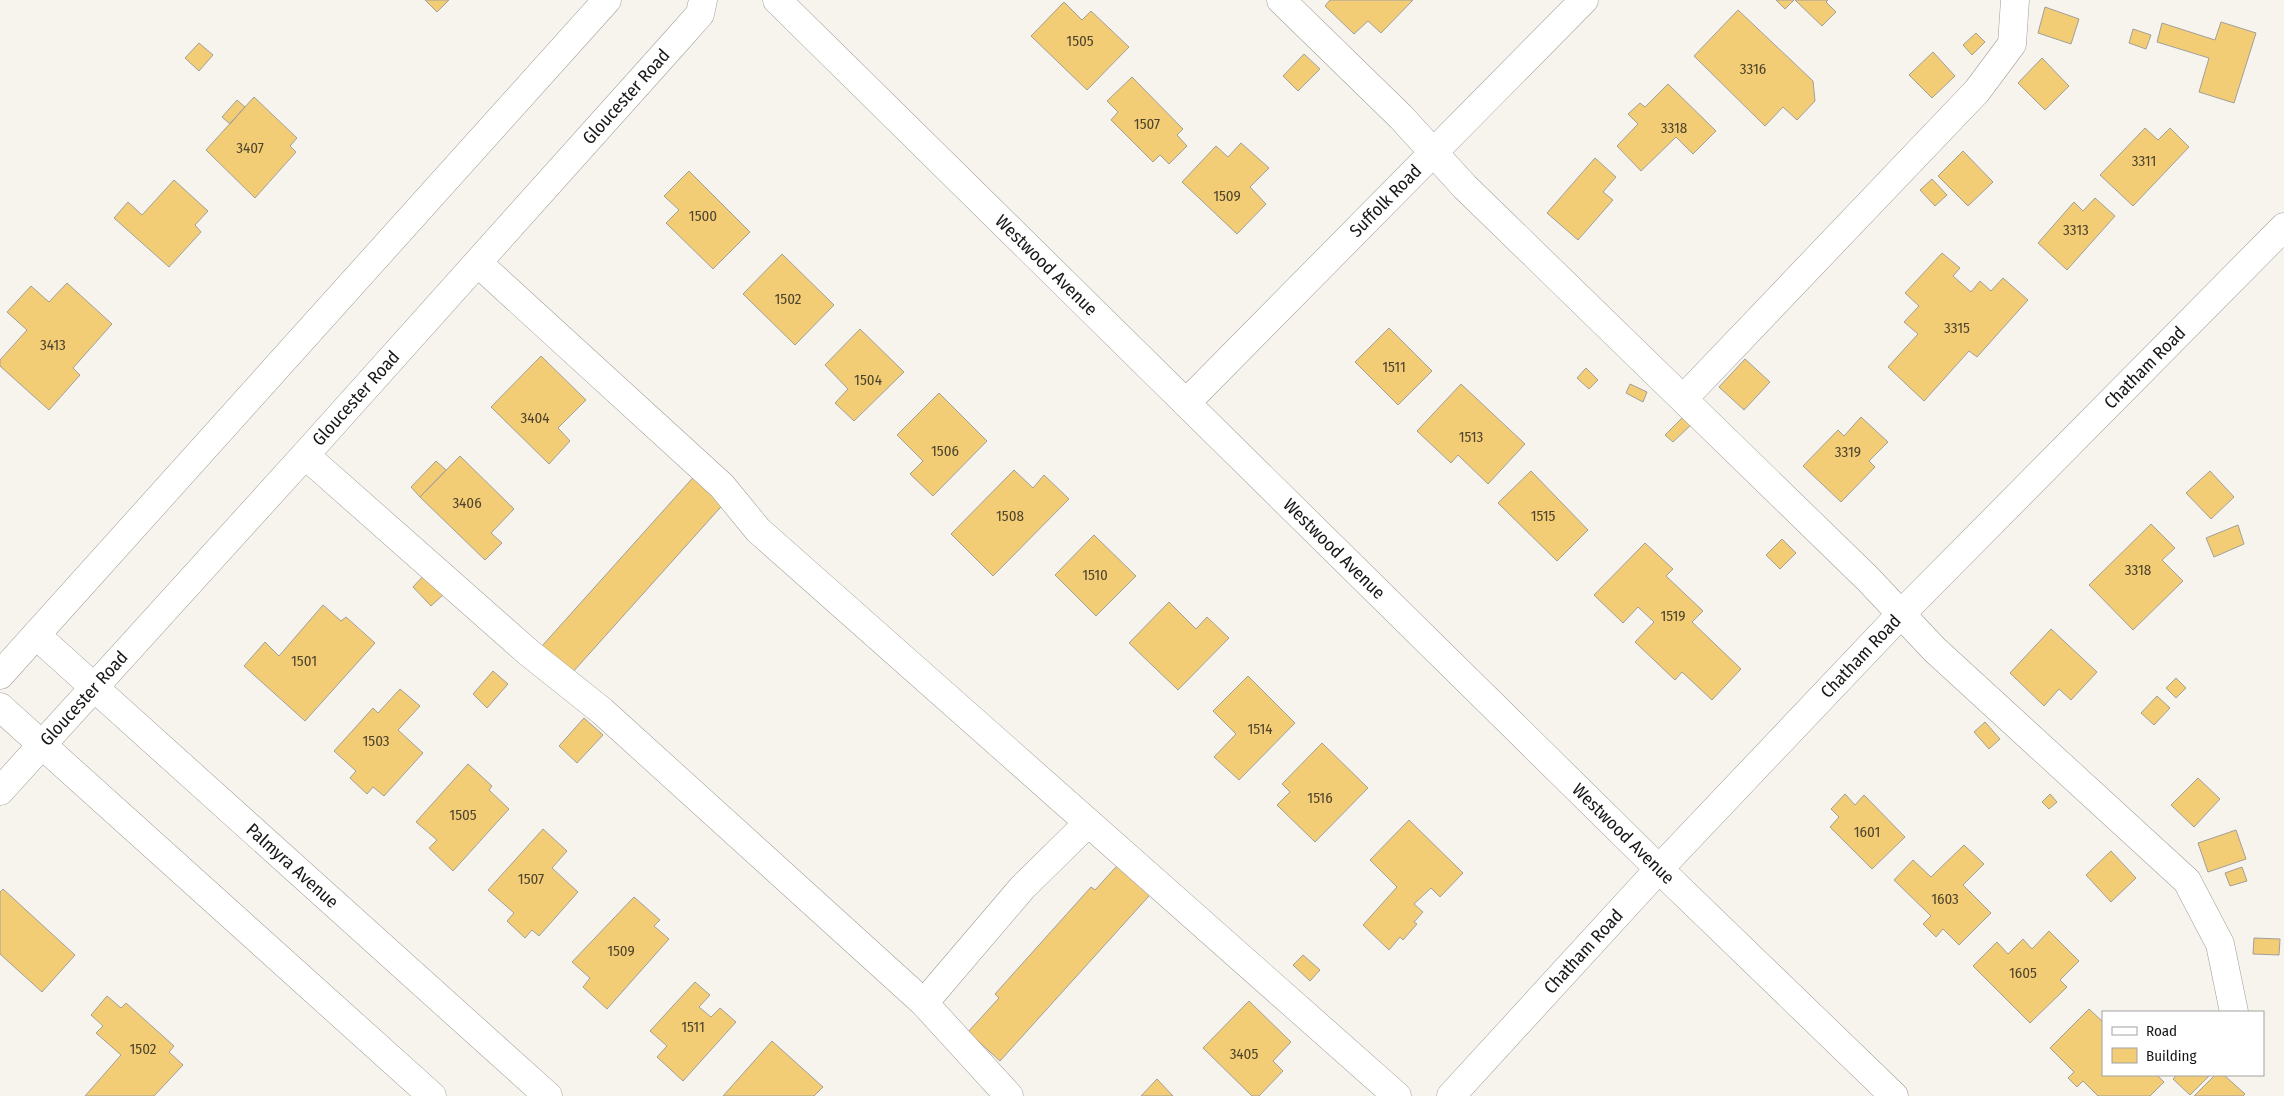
<svg xmlns="http://www.w3.org/2000/svg" width="2284" height="1096" viewBox="0 0 2284 1096" font-family="'Fira Sans Condensed',sans-serif">
<style>
.building{fill:#f3cd76;stroke:#a19f99}
.lines{fill:none;stroke-linecap:round;stroke-linejoin:round}
.minor-casing{stroke:#9f9d98;stroke-width:29}
.minor{stroke:#fff;stroke-width:28}
.labels{text-anchor:middle;stroke-width:4;stroke-linejoin:round;paint-order:stroke}
.number-label{font-size:15px;fill:#4f442d}
.street-label{font-size:18px;fill:#181715;stroke:#fff}
</style>
<rect width="100%" height="100%" fill="#f7f4ee"/>
<!-- building -->
<path class="building" d="M 425,0 L 449,0 L 437,12 Z
M 1330,0 L 1413,0 L 1381,33 L 1368,21 L 1354,34 L 1325,6 Z
M 1776,0 L 1794,0 L 1785,9 Z
M 1795,0 L 1828,0 L 1826,2 L 1836,12 L 1822,26 Z
M 1064,2 L 1082,20 L 1091,11 L 1129,47 L 1087,90 L 1031,36 Z
M 2045,7 L 2079,19 L 2071,44 L 2038,33 Z
M 1738,10 L 1813,81 L 1815,101 L 1797,120 L 1783,107 L 1765,126 L 1694,56 Z
M 2221,22 L 2256,33 L 2234,103 L 2199,92 L 2209,58 L 2157,42 L 2162,23 L 2215,40 Z
M 2133,29 L 2151,35 L 2146,49 L 2129,43 Z
M 1976,33 L 1985,42 L 1972,55 L 1963,45 Z
M 199,43 L 213,55 L 199,71 L 185,58 Z
M 1933,52 L 1955,76 L 1932,98 L 1909,75 Z
M 1304,54 L 1320,69 L 1298,91 L 1283,76 Z
M 2042,58 L 2069,86 L 2045,110 L 2018,83 Z
M 1132,77 L 1183,129 L 1177,135 L 1187,146 L 1169,164 L 1160,155 L 1153,162 L 1111,120 L 1118,112 L 1107,101 Z
M 1668,84 L 1716,131 L 1693,154 L 1676,137 L 1641,171 L 1617,146 L 1638,124 L 1628,114 L 1640,103 L 1645,107 Z
M 254,97 L 297,138 L 290,146 L 296,152 L 255,198 L 206,150 Z
M 237,100 L 245,107 L 230,124 L 222,117 Z
M 2145,128 L 2158,140 L 2170,128 L 2189,147 L 2133,206 L 2100,175 Z
M 1241,143 L 1269,168 L 1250,187 L 1266,204 L 1237,234 L 1182,182 L 1216,146 L 1228,157 Z
M 1963,151 L 1993,182 L 1968,206 L 1938,176 Z
M 1595,158 L 1616,177 L 1603,192 L 1613,200 L 1578,240 L 1547,213 Z
M 689,171 L 750,232 L 713,269 L 666,223 L 679,210 L 664,196 Z
M 1932,179 L 1947,195 L 1935,206 L 1920,190 Z
M 174,180 L 208,211 L 195,225 L 201,232 L 169,267 L 114,218 L 128,202 L 142,215 Z
M 2095,198 L 2115,216 L 2067,270 L 2038,243 L 2074,202 L 2083,211 Z
M 1942,253 L 1960,268 L 1953,276 L 1971,292 L 1980,281 L 1991,291 L 2003,278 L 2028,300 L 1977,357 L 1969,351 L 1924,401 L 1888,367 L 1918,334 L 1904,322 L 1919,306 L 1905,293 Z
M 782,254 L 834,305 L 795,345 L 743,294 Z
M 67,283 L 112,324 L 73,368 L 80,375 L 49,410 L 0,366 L 0,360 L 27,330 L 7,312 L 31,286 L 49,302 Z
M 1389,328 L 1432,371 L 1398,405 L 1355,362 Z
M 860,329 L 904,372 L 854,421 L 835,403 L 848,389 L 825,365 Z
M 541,356 L 586,400 L 558,428 L 570,441 L 549,464 L 491,407 Z
M 1745,359 L 1770,382 L 1744,410 L 1719,387 Z
M 1586,368 L 1598,380 L 1589,389 L 1577,378 Z
M 1461,384 L 1525,444 L 1488,484 L 1458,455 L 1451,463 L 1417,431 Z
M 1630,384 L 1647,392 L 1643,402 L 1626,393 Z
M 939,393 L 987,441 L 933,496 L 910,474 L 923,461 L 897,435 Z
M 1686,414 L 1694,422 L 1673,442 L 1665,435 Z
M 1861,417 L 1888,442 L 1869,461 L 1875,467 L 1841,502 L 1803,466 L 1838,430 L 1844,436 Z
M 460,456 L 514,509 L 491,533 L 502,543 L 485,560 L 420,497 Z
M 436,461 L 446,470 L 420,497 L 411,487 Z
M 1014,470 L 1033,488 L 1044,475 L 1069,499 L 993,576 L 951,534 Z
M 1531,471 L 1588,530 L 1557,561 L 1498,503 Z
M 2210,471 L 2234,497 L 2211,519 L 2186,493 Z
M 698,472 L 728,499 L 572,673 L 542,646 Z
M 2151,524 L 2175,548 L 2162,560 L 2183,581 L 2133,630 L 2089,585 Z
M 2238,525 L 2244,544 L 2214,557 L 2206,538 Z
M 1094,535 L 1136,576 L 1096,616 L 1055,575 Z
M 1782,539 L 1796,553 L 1780,569 L 1766,555 Z
M 1645,543 L 1673,569 L 1666,576 L 1703,611 L 1692,622 L 1741,669 L 1712,700 L 1682,672 L 1675,680 L 1635,642 L 1654,622 L 1638,607 L 1623,623 L 1594,595 Z
M 425,574 L 445,593 L 431,606 L 413,587 Z
M 1169,602 L 1196,629 L 1207,617 L 1229,638 L 1178,690 L 1129,643 Z
M 323,605 L 341,621 L 346,617 L 375,643 L 305,721 L 244,666 L 265,642 L 279,656 Z
M 2051,629 L 2097,672 L 2071,700 L 2059,689 L 2044,706 L 2010,673 Z
M 493,671 L 508,684 L 487,708 L 473,694 Z
M 1248,676 L 1295,723 L 1239,780 L 1214,757 L 1236,734 L 1213,711 Z
M 2176,678 L 2186,688 L 2176,698 L 2166,688 Z
M 400,689 L 420,706 L 398,730 L 423,753 L 384,796 L 373,787 L 367,794 L 350,778 L 356,771 L 334,751 L 373,708 L 378,713 Z
M 2157,696 L 2170,708 L 2154,725 L 2141,713 Z
M 584,718 L 603,735 L 577,763 L 559,746 Z
M 1985,722 L 2000,739 L 1989,749 L 1974,732 Z
M 1322,743 L 1368,788 L 1315,842 L 1277,805 L 1290,792 L 1282,784 Z
M 468,764 L 492,786 L 489,790 L 509,809 L 453,871 L 429,848 L 437,840 L 416,822 Z
M 2198,778 L 2220,799 L 2194,827 L 2171,805 Z
M 1845,794 L 1855,805 L 1864,795 L 1905,837 L 1872,869 L 1830,827 L 1839,817 L 1831,809 Z
M 2050,794 L 2057,802 L 2049,809 L 2042,802 Z
M 1409,820 L 1463,873 L 1440,897 L 1431,888 L 1414,904 L 1423,912 L 1414,922 L 1417,924 L 1403,940 L 1400,937 L 1389,950 L 1363,925 L 1397,887 L 1370,860 Z
M 543,829 L 567,851 L 552,868 L 578,892 L 539,936 L 532,930 L 525,938 L 507,921 L 514,913 L 488,890 Z
M 2236,830 L 2246,859 L 2208,872 L 2198,843 Z
M 1964,845 L 1984,864 L 1963,885 L 1991,913 L 1959,945 L 1943,929 L 1936,937 L 1923,924 L 1931,916 L 1894,880 L 1913,860 L 1931,877 Z
M 2111,851 L 2136,878 L 2111,902 L 2086,875 Z
M 1125,857 L 1158,886 L 1000,1061 L 968,1032 L 999,998 L 995,994 L 1091,887 L 1095,890 Z
M 2242,867 L 2247,881 L 2230,886 L 2225,873 Z
M 3,889 L 75,955 L 42,992 L 0,954 L 0,892 Z
M 634,897 L 660,920 L 654,926 L 669,939 L 607,1009 L 583,987 L 590,978 L 572,962 Z
M 2049,931 L 2079,961 L 2060,980 L 2067,987 L 2030,1023 L 1973,966 L 1997,942 L 2008,954 L 2023,939 L 2032,949 Z
M 2254,938 L 2280,939 L 2279,955 L 2253,954 Z
M 1303,955 L 1320,970 L 1310,981 L 1293,965 Z
M 695,982 L 710,995 L 699,1007 L 711,1017 L 720,1008 L 736,1022 L 683,1081 L 657,1057 L 667,1046 L 650,1031 Z
M 107,996 L 121,1008 L 126,1003 L 174,1046 L 169,1052 L 183,1065 L 154,1096 L 85,1096 L 121,1055 L 96,1033 L 103,1026 L 91,1015 Z
M 1249,1001 L 1291,1042 L 1273,1061 L 1283,1071 L 1259,1096 L 1252,1096 L 1203,1048 Z
M 2089,1009 L 2103,1022 L 2103,1075 L 2157,1075 L 2164,1082 L 2150,1096 L 2098,1096 L 2083,1081 L 2077,1087 L 2068,1078 L 2074,1072 L 2050,1048 Z
M 772,1041 L 823,1087 L 814,1096 L 723,1096 Z
M 2177,1075 L 2208,1075 L 2209,1076 L 2190,1095 L 2173,1079 Z
M 2215,1075 L 2224,1075 L 2245,1094 L 2243,1096 L 2194,1096 Z
M 1157,1079 L 1173,1096 L 1141,1096 Z"/>
<g class="lines">
<!-- minor casing -->
<g class="minor-casing">
<g id="minor">
<path id="s1" d="M 777,0 L 1659,869 L 1894,1096"/>
<path d="M 1281,0 L 1401,117 L 1465,187 L 1868,579 L 1935,650 L 2187,881 L 2220,944 L 2234,1012"/>
<path d="M 478,263 L 722,486 L 758,530 L 1397,1096"/>
<path d="M 1684,398 L 1977,91 L 2012,44 L 2015,0"/>
<path id="s2" d="M 1186,403 L 1584,0"/>
<path d="M 305,455 L 528,652 L 602,711 L 924,1003"/>
<path id="s3" d="M 36,635 L 548,1096"/>
<path d="M 0,675 L 607,0"/>
<path d="M 0,707 L 432,1096"/>
<path id="s4" d="M 0,791 L 305,455 L 677,40 L 700,14 L 703,0"/>
<path d="M 1009,1096 L 924,1003 L 1022,888 L 1088,823"/>
<path id="s5" d="M 1451,1096 L 1659,869 L 1901,614 L 2284,227"/>
</g>
</g>
<!-- minor -->
<use href="#minor" class="minor"/>
</g>
<g class="labels">
<!-- number labels -->
<g class="number-label">
<text x="1080" y="46">1505</text>
<text x="1753" y="74">3316</text>
<text x="1147" y="129">1507</text>
<text x="1674" y="133">3318</text>
<text x="250" y="153">3407</text>
<text x="2144" y="166">3311</text>
<text x="1227" y="201">1509</text>
<text x="703" y="221">1500</text>
<text x="2076" y="235">3313</text>
<text x="788" y="304">1502</text>
<text x="1957" y="333">3315</text>
<text x="53" y="350">3413</text>
<text x="1394" y="372">1511</text>
<text x="868" y="385">1504</text>
<text x="535" y="423">3404</text>
<text x="1471" y="442">1513</text>
<text x="945" y="456">1506</text>
<text x="1848" y="457">3319</text>
<text x="467" y="508">3406</text>
<text x="1010" y="521">1508</text>
<text x="1543" y="521">1515</text>
<text x="2138" y="575">3318</text>
<text x="1095" y="580">1510</text>
<text x="1673" y="621">1519</text>
<text x="304" y="666">1501</text>
<text x="1260" y="734">1514</text>
<text x="376" y="746">1503</text>
<text x="1320" y="803">1516</text>
<text x="463" y="820">1505</text>
<text x="1867" y="837">1601</text>
<text x="531" y="884">1507</text>
<text x="1945" y="904">1603</text>
<text x="621" y="956">1509</text>
<text x="2023" y="978">1605</text>
<text x="693" y="1032">1511</text>
<text x="143" y="1054">1502</text>
<text x="1244" y="1059">3405</text>
</g>
<!-- street labels -->
<g class="street-label">
<text dy="6" stroke="none"><textPath href="#s4" startOffset="935">Gloucester Road</textPath></text>
<text dy="6" stroke="none"><textPath href="#s2" startOffset="284">Suffolk Road</textPath></text>
<text dy="6" stroke="none"><textPath href="#s1" startOffset="378">Westwood Avenue</textPath></text>
<text dy="6" stroke="none"><textPath href="#s5" startOffset="1006">Chatham Road</textPath></text>
<text dy="6" stroke="none"><textPath href="#s4" startOffset="530">Gloucester Road</textPath></text>
<text dy="6" stroke="none"><textPath href="#s1" startOffset="782">Westwood Avenue</textPath></text>
<text dy="6" stroke="none"><textPath href="#s5" startOffset="601">Chatham Road</textPath></text>
<text dy="6" stroke="none"><textPath href="#s4" startOffset="125">Gloucester Road</textPath></text>
<text dy="6" stroke="none"><textPath href="#s1" startOffset="1188">Westwood Avenue</textPath></text>
<text dy="6" stroke="none"><textPath href="#s3" startOffset="345">Palmyra Avenue</textPath></text>
<text dy="6" stroke="none"><textPath href="#s5" startOffset="196">Chatham Road</textPath></text>
</g>
</g>
<!-- legend -->
<rect x="2102" y="1011" width="162" height="65" fill="#ffffff" stroke="#a3a2a1"/>
<rect x="2112" y="1027" width="25" height="8" fill="#ffffff" stroke="#a3a2a1"/>
<text x="2146" y="1036" font-size="15" fill="#181715">Road</text>
<rect x="2112" y="1048" width="25" height="15" fill="#f3cd76" stroke="#a3a2a1"/>
<text x="2146" y="1061" font-size="15" fill="#181715">Building</text>
</svg>
